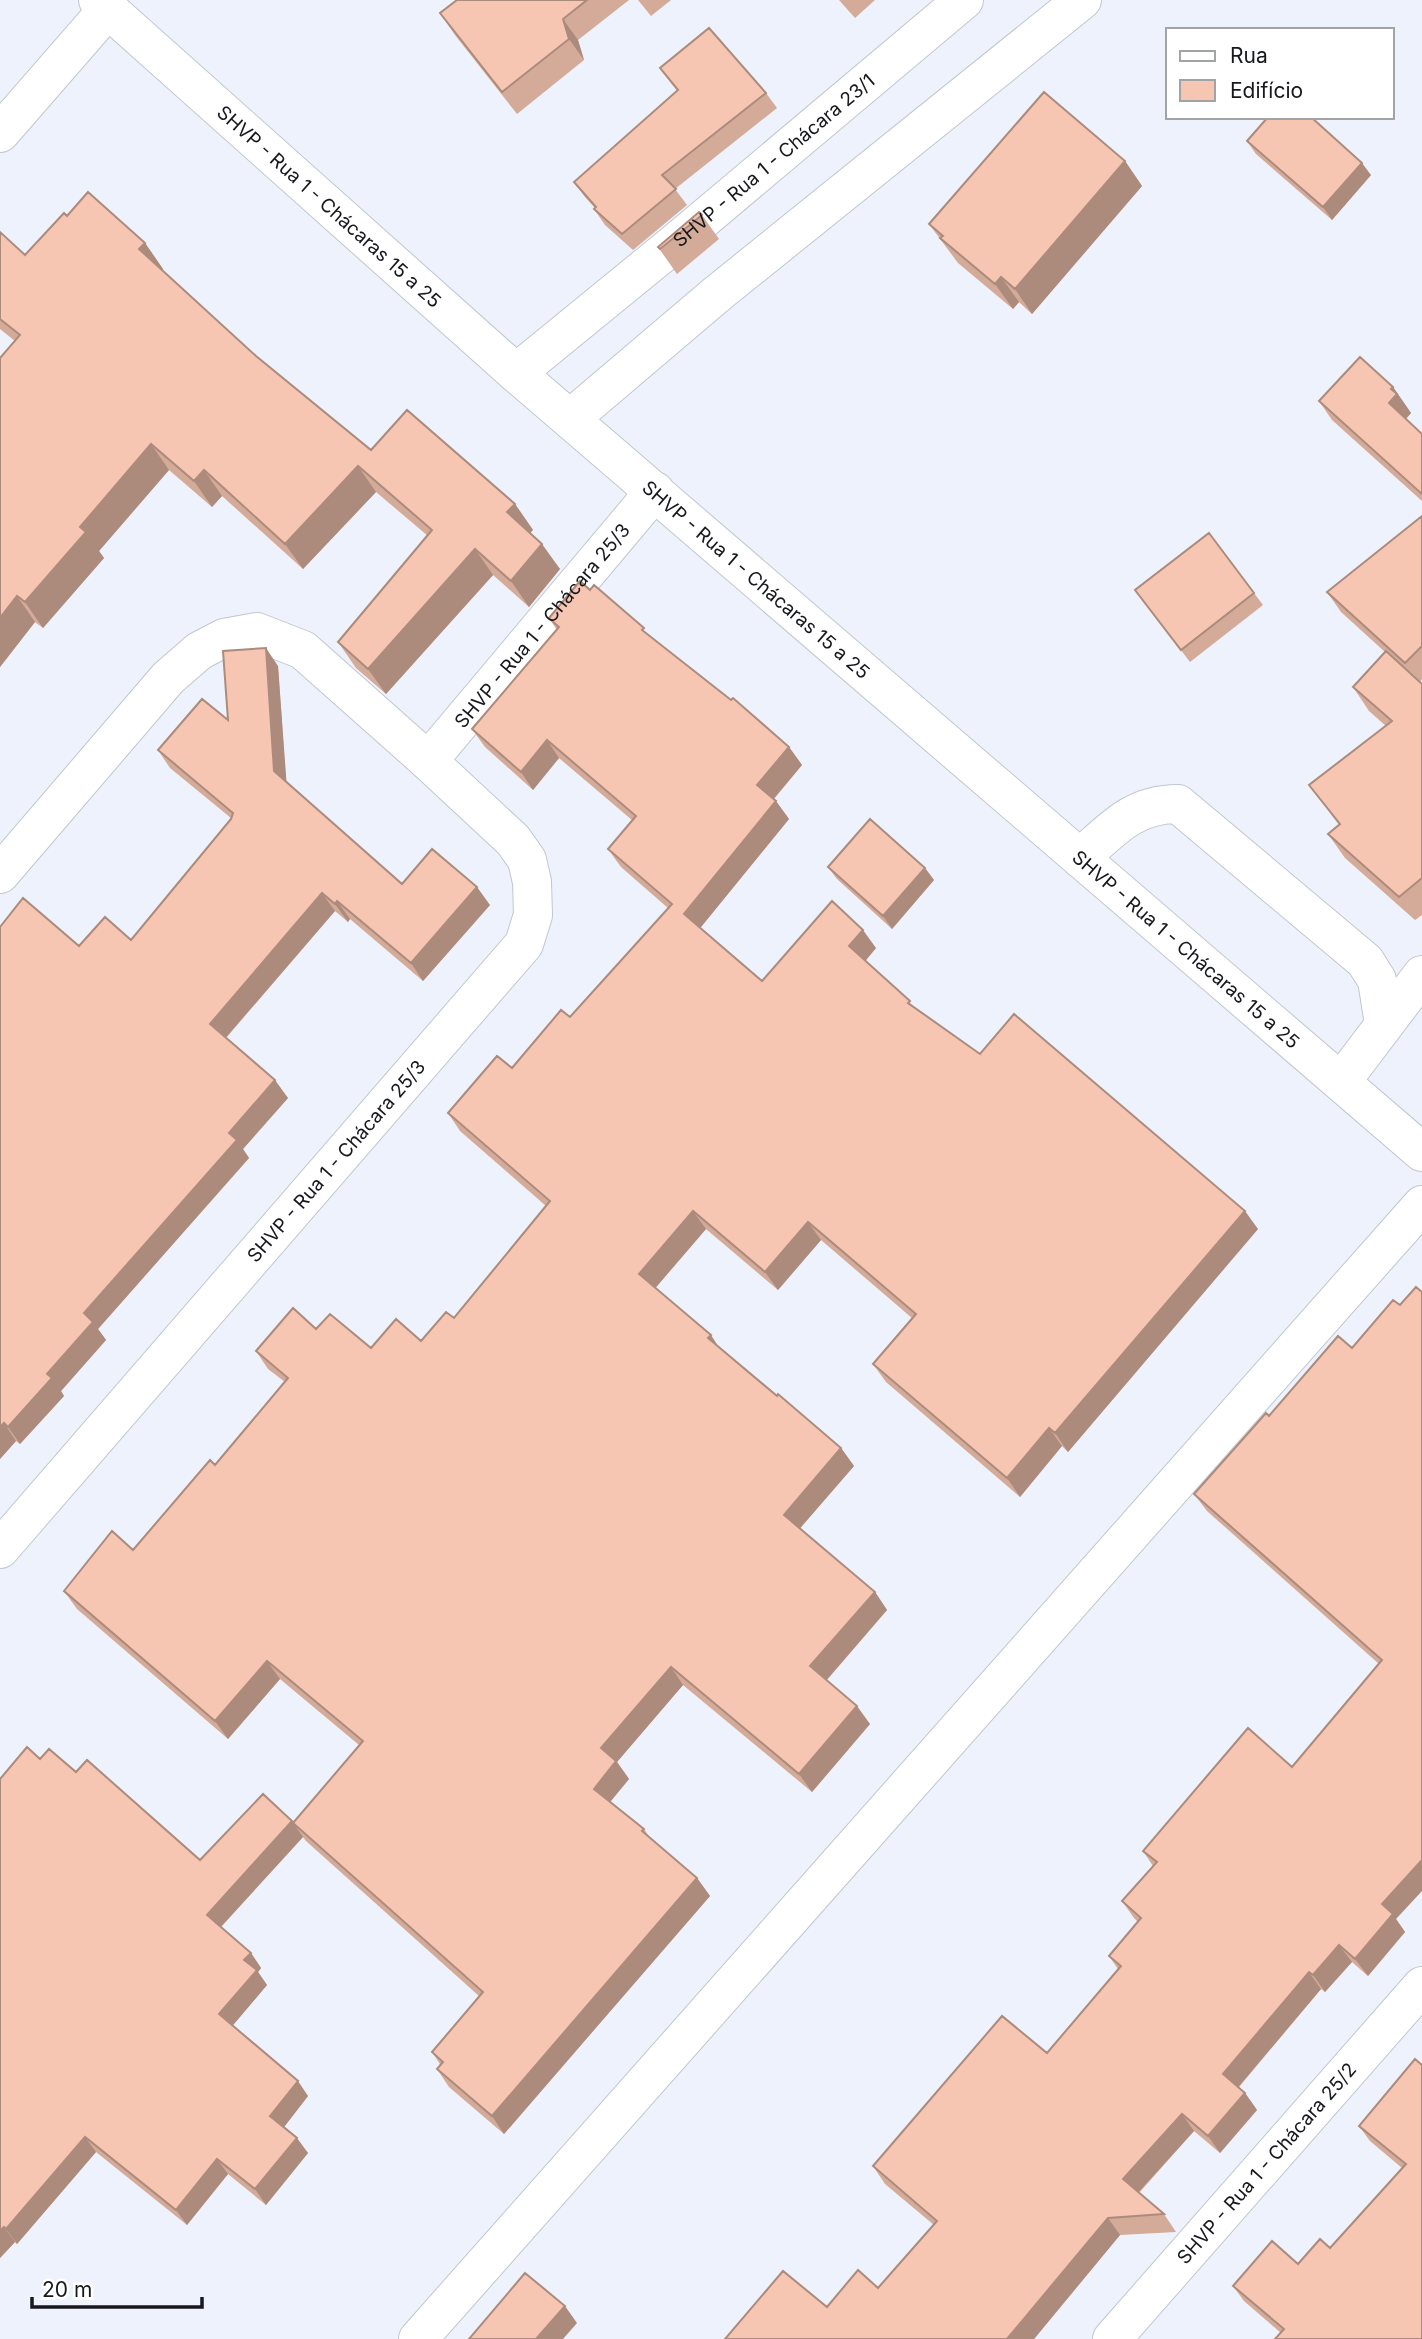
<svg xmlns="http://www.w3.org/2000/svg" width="1422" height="2339" viewBox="0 0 1422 2339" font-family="Inter,sans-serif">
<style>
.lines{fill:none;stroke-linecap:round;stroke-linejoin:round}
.minor-casing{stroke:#c1c6cf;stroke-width:40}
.minor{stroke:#fff;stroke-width:38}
.wall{fill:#d4aa99}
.shaded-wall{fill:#ac8b7d}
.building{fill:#f6c6b2;stroke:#ac8b7d;stroke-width:2}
.labels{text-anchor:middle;stroke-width:5;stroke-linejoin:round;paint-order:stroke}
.street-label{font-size:19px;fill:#17181c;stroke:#fff}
</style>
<rect width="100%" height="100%" fill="#edf2fc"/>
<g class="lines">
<!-- minor casing -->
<g class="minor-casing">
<g id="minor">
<path id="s1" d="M 98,0 L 516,373 L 1422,1152"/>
<path d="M 0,133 L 108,9"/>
<path id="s2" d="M 516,373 L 674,244 L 964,0"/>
<path d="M 570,419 L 717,294 L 1082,0"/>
<path id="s3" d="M 428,761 L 655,491"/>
<path d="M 1080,858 C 1112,830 1132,804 1178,804 L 1365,961 L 1377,980 L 1384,1024"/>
<path d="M 0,874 L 168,678 L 199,651 L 224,638 L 257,632 L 303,650 L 428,761 L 513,840 L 527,860 L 532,882 L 533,915 L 524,944 L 0,1549"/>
<path d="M 1341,1082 L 1422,975"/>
<path d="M 418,2339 L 1422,1205"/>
<path id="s4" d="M 1112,2339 L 1422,1986"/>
</g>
</g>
<!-- minor -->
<use href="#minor" class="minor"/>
</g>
<!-- wall -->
<path class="wall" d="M 457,0 L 629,0 L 578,40 L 584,60 L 517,114 L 455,35 L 440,13 Z
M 638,0 L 671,0 L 651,16 Z
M 839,0 L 875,0 L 855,18 Z
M 660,68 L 766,93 L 777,108 L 675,189 L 687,205 L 633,250 L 605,225 L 594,209 L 595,208 L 585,197 L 574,182 L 677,90 Z
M 1247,141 L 1371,175 L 1332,220 L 1256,154 Z
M 1125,161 L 1142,186 L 1032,314 L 1019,302 L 1013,309 L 958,263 L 929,224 Z
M 702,215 L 719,239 L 677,274 L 658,247 Z
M 67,216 L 145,243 L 163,269 L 162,270 L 256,356 L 371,450 L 515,504 L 533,530 L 530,533 L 560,569 L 529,607 L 493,575 L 386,694 L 356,668 L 338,642 L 428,536 L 376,492 L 303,569 L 222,496 L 212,507 L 169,470 L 99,551 L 104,558 L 43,628 L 35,622 L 0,667 L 15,341 L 0,329 L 0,232 L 25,255 Z
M 1393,387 L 1411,413 L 1406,419 L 1422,434 L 1422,501 L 1332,420 L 1319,401 Z
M 1422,516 L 1422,679 L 1420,682 L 1422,684 L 1422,915 L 1415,920 L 1345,858 L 1328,834 L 1339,825 L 1309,785 L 1386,726 L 1369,711 L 1353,687 L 1385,652 L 1341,612 L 1327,592 Z
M 590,590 L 789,747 L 802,765 L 774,799 L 789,819 L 700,928 L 762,981 L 876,948 L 865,961 L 914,1007 L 980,1054 L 1258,1229 L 1068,1452 L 1062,1446 L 1020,1497 L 886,1382 L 873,1364 L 912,1318 L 821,1240 L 778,1290 L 706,1229 L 655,1288 L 719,1347 L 841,1448 L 854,1466 L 800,1528 L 875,1592 L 887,1610 L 827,1680 L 870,1724 L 812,1792 L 683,1685 L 617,1762 L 629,1779 L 610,1802 L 644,1829 L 650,1838 L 697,1878 L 710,1896 L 504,2134 L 449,2087 L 437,2069 L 440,2064 L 432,2052 L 479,1996 L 306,1841 L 303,1837 L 221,1927 L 251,1953 L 261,1968 L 258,1972 L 267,1985 L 232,2026 L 308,2096 L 284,2127 L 308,2153 L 266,2205 L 228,2174 L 187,2225 L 96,2152 L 17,2244 L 15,2242 L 0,2258 L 0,1779 L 40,1759 L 76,1772 L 200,1860 L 293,1823 L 359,1745 L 280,1679 L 228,1739 L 77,1609 L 64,1591 L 133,1550 L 215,1465 L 285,1382 L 268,1369 L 256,1351 L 316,1329 L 371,1348 L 421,1341 L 454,1318 L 546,1206 L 460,1131 L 448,1113 L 512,1068 L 570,1017 L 668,908 L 621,867 L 608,849 L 632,820 L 559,758 L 533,790 L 485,747 L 472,729 L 557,630 L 549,618 Z
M 1135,590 L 1254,593 L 1263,605 L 1190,662 Z
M 278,666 L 286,781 L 402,884 L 490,905 L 423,981 L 350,919 L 348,922 L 335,911 L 226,1038 L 288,1098 L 243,1149 L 249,1158 L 98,1329 L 106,1340 L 61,1391 L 64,1396 L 20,1444 L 16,1441 L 0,1459 L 0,927 L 79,946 L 131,940 L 231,818 L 170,768 L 158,750 L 228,720 Z
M 828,867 L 925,868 L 934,880 L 892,929 L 837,879 Z
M 1393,1300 L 1396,1919 L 1405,1932 L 1368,1976 L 1352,1962 L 1325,1992 L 1321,1989 L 1239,2087 L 1245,2093 L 1257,2110 L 1220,2153 L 1194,2131 L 1139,2193 L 1164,2214 L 1176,2232 L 1120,2235 L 1034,2339 L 725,2339 L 827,2307 L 878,2288 L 934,2225 L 885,2184 L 873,2166 L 1047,2053 L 1118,1969 L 1109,1956 L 1138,1922 L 1134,1918 L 1122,1901 L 1153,1866 L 1143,1851 L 1292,1767 L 1379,1664 L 1207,1511 L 1194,1494 L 1269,1416 L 1352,1348 Z
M 1415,2059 L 1422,2339 L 1281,2333 L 1244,2301 L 1233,2286 L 1298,2264 L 1330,2248 L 1402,2168 L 1370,2141 L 1359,2126 Z"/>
<!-- shaded-wall -->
<path class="shaded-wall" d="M 563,19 L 578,40 L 584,60 L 569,39 Z
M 1125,161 L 1142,186 L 1032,314 L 1015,289 Z
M 1362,163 L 1371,175 L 1332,220 L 1323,207 Z
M 145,243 L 163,269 L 157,275 L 139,249 Z
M 1001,277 L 1019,302 L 1013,309 L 995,284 Z
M 1393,387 L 1411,413 L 1402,423 L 1389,403 L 1391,389 Z
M 151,444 L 169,470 L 99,551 L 104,558 L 43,628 L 25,602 L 80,527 Z
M 358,466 L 376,492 L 303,569 L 285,544 Z
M 204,470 L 222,496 L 212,507 L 194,481 Z
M 515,504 L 533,530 L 525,538 L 507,512 Z
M 542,544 L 560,569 L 529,607 L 511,581 Z
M 475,549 L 493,575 L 386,694 L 368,669 Z
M 17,596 L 35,622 L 0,667 L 0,618 Z
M 266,648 L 278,666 L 287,789 L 274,771 Z
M 547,740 L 559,758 L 533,790 L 521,772 Z
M 789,747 L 802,765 L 770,803 L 757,785 Z
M 776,801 L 789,819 L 697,932 L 684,914 Z
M 925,868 L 934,880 L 892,929 L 883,916 Z
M 477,887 L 490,905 L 423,981 L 411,963 Z
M 322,893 L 335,911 L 222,1042 L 210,1024 Z
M 337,901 L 350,919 L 348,922 L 335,904 Z
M 863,930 L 876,948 L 862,965 L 849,946 Z
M 275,1080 L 288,1098 L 243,1149 L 249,1158 L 98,1329 L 106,1340 L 61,1391 L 64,1396 L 20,1444 L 8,1427 L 47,1374 L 84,1313 L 229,1133 Z
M 693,1211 L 706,1229 L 652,1292 L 639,1274 Z
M 1245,1211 L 1258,1229 L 1068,1452 L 1055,1433 Z
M 808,1222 L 821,1240 L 778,1290 L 765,1272 Z
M 711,1335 L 723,1354 L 708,1338 Z
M 4,1423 L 16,1441 L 0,1459 L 0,1427 Z
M 1049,1428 L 1062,1446 L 1020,1497 L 1007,1478 Z
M 841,1448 L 854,1466 L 796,1533 L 784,1515 Z
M 875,1592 L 887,1610 L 823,1684 L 810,1666 Z
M 267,1661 L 280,1679 L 228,1739 L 215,1721 Z
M 671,1667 L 683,1685 L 617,1762 L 629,1779 L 606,1807 L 594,1789 L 601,1748 Z
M 857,1706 L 870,1724 L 812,1792 L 799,1774 Z
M 292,1821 L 303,1837 L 218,1930 L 207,1915 Z
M 1422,1860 L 1422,1891 L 1396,1919 L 1405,1932 L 1368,1976 L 1355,1959 L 1382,1904 Z
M 697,1878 L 710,1896 L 504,2134 L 492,2116 Z
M 1339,1945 L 1352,1962 L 1325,1992 L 1313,1975 Z
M 251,1953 L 261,1968 L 258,1972 L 267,1985 L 229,2030 L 219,2014 L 244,1960 Z
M 1309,1972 L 1321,1989 L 1235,2091 L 1223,2074 Z
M 298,2081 L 308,2096 L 281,2131 L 270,2116 Z
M 1245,2093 L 1257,2110 L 1220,2153 L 1208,2136 Z
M 1182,2114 L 1194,2131 L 1135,2196 L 1123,2179 Z
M 85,2137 L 96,2152 L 17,2244 L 6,2229 Z
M 297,2138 L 308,2153 L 266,2205 L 255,2189 Z
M 217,2159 L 228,2174 L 187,2225 L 176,2210 Z
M 1108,2218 L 1120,2235 L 1034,2339 L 1007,2339 Z
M 4,2227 L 15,2242 L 0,2258 L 0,2231 Z
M 565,2306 L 577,2323 L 563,2339 L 536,2339 Z"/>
<!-- building -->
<path class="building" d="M 457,0 L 587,0 L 563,19 L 569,39 L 502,92 L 440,13 Z
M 709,28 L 766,93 L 662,175 L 676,189 L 622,234 L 594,209 L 596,207 L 574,182 L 678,90 L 660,68 Z
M 1044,92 L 1125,161 L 1015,289 L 1001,277 L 995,284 L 940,238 L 943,236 L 929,224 Z
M 1268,117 L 1311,117 L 1362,163 L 1323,207 L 1247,141 Z
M 88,192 L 145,243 L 139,249 L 256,356 L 371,450 L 407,410 L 515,504 L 507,512 L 542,544 L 511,581 L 475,549 L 368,669 L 338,642 L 432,530 L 358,466 L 285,544 L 204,470 L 194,481 L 151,444 L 80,527 L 86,532 L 25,602 L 17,596 L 0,618 L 0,358 L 20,335 L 0,319 L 0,232 L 25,255 L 64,213 L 67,216 Z
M 699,212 L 702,215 L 660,249 L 658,247 Z
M 1360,357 L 1393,387 L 1391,389 L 1397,394 L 1389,403 L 1422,434 L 1422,494 L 1319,401 Z
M 1422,516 L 1422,646 L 1405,663 L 1327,592 Z
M 1209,533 L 1254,593 L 1181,650 L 1135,590 Z
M 580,581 L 590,590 L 594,585 L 644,628 L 642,630 L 731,700 L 733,698 L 789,747 L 757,785 L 776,801 L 684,914 L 762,981 L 832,901 L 863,930 L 849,946 L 910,1001 L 908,1003 L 980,1054 L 1014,1014 L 1245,1211 L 1055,1433 L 1049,1428 L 1007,1478 L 873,1364 L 916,1314 L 808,1222 L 765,1272 L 693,1211 L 639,1274 L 711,1335 L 708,1338 L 777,1396 L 778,1394 L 841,1448 L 784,1515 L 875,1592 L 810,1666 L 857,1706 L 799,1774 L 671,1667 L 601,1748 L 616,1761 L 594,1789 L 644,1829 L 642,1831 L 697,1878 L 492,2116 L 437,2069 L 443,2062 L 432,2052 L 483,1992 L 293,1823 L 363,1741 L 267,1661 L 215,1721 L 64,1591 L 112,1531 L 133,1550 L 210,1460 L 215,1465 L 288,1378 L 256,1351 L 293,1308 L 316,1329 L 330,1314 L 371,1348 L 396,1319 L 421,1341 L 446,1312 L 454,1318 L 550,1201 L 448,1113 L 497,1056 L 512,1068 L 561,1010 L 570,1017 L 672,904 L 608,849 L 636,816 L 547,740 L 521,772 L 472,729 L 559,627 L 549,618 Z
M 266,648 L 274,771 L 402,884 L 432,849 L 477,887 L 411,963 L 337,901 L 335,904 L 322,893 L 210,1024 L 275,1080 L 229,1133 L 237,1140 L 84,1313 L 93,1322 L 47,1374 L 52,1378 L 8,1427 L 4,1423 L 0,1427 L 0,927 L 23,898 L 79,946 L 105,917 L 131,940 L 231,819 L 233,813 L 158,750 L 202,699 L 228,720 L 223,651 Z
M 1386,651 L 1422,684 L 1422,878 L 1399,897 L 1328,834 L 1340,824 L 1309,785 L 1392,721 L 1353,687 Z
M 870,819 L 925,868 L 883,916 L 828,867 Z
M 1416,1287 L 1422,1292 L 1422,1860 L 1382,1904 L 1393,1914 L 1355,1959 L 1339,1945 L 1313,1975 L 1309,1972 L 1223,2074 L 1245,2093 L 1208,2136 L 1182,2114 L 1123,2179 L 1164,2214 L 1108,2218 L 1007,2339 L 725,2339 L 783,2271 L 827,2307 L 858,2270 L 878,2288 L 937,2221 L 873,2166 L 1002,2016 L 1047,2053 L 1121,1966 L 1109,1956 L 1141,1918 L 1122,1901 L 1157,1862 L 1143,1851 L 1248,1728 L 1292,1767 L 1382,1660 L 1194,1494 L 1266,1413 L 1269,1416 L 1338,1336 L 1352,1348 L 1393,1300 L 1400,1305 Z
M 27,1747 L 40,1759 L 49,1749 L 76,1772 L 87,1760 L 200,1860 L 263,1794 L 292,1821 L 207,1915 L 251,1953 L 244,1960 L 257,1970 L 219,2014 L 298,2081 L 270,2116 L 297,2138 L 255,2189 L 217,2159 L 176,2210 L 85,2137 L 6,2229 L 4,2227 L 0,2231 L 0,1779 Z
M 1415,2059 L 1422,2065 L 1422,2339 L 1275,2339 L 1284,2329 L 1233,2286 L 1272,2241 L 1298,2264 L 1320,2239 L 1330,2248 L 1406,2164 L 1359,2126 Z
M 525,2273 L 565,2306 L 536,2339 L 469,2339 Z"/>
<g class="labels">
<!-- street labels -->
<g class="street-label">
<text dy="7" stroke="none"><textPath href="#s2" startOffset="334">SHVP - Rua 1 - Chácara 23/1</textPath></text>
<text dy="7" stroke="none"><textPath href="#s1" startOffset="310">SHVP - Rua 1 - Chácaras 15 a 25</textPath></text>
<text dy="7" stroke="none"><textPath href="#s1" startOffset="877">SHVP - Rua 1 - Chácaras 15 a 25</textPath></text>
<text dy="7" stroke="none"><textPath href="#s3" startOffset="177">SHVP - Rua 1 - Chácara 25/3</textPath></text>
<text dy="7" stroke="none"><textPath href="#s1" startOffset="1444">SHVP - Rua 1 - Chácaras 15 a 25</textPath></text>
<text transform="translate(336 1161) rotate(-49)" y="7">SHVP - Rua 1 - Chácara 25/3</text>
<text dy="7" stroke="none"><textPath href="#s4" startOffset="234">SHVP - Rua 1 - Chácara 25/2</textPath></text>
</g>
</g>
<!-- legend -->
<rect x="1166" y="28" width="228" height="91" fill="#ffffff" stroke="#a2a3a4" stroke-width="2"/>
<rect x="1180" y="51" width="35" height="10" fill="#ffffff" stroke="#a2a3a4" stroke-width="2"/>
<text x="1230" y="63" font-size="21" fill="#17181c">Rua</text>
<rect x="1180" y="80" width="35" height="21" fill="#f6c6b2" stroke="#a2a3a4" stroke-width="2"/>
<text x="1230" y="98" font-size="21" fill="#17181c">Edifício</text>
<!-- scale -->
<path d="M32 2297v10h170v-10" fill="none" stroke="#17181c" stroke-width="3.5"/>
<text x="42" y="2297" font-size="21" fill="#17181c" stroke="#ffffff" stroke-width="5" paint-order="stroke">20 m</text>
</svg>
